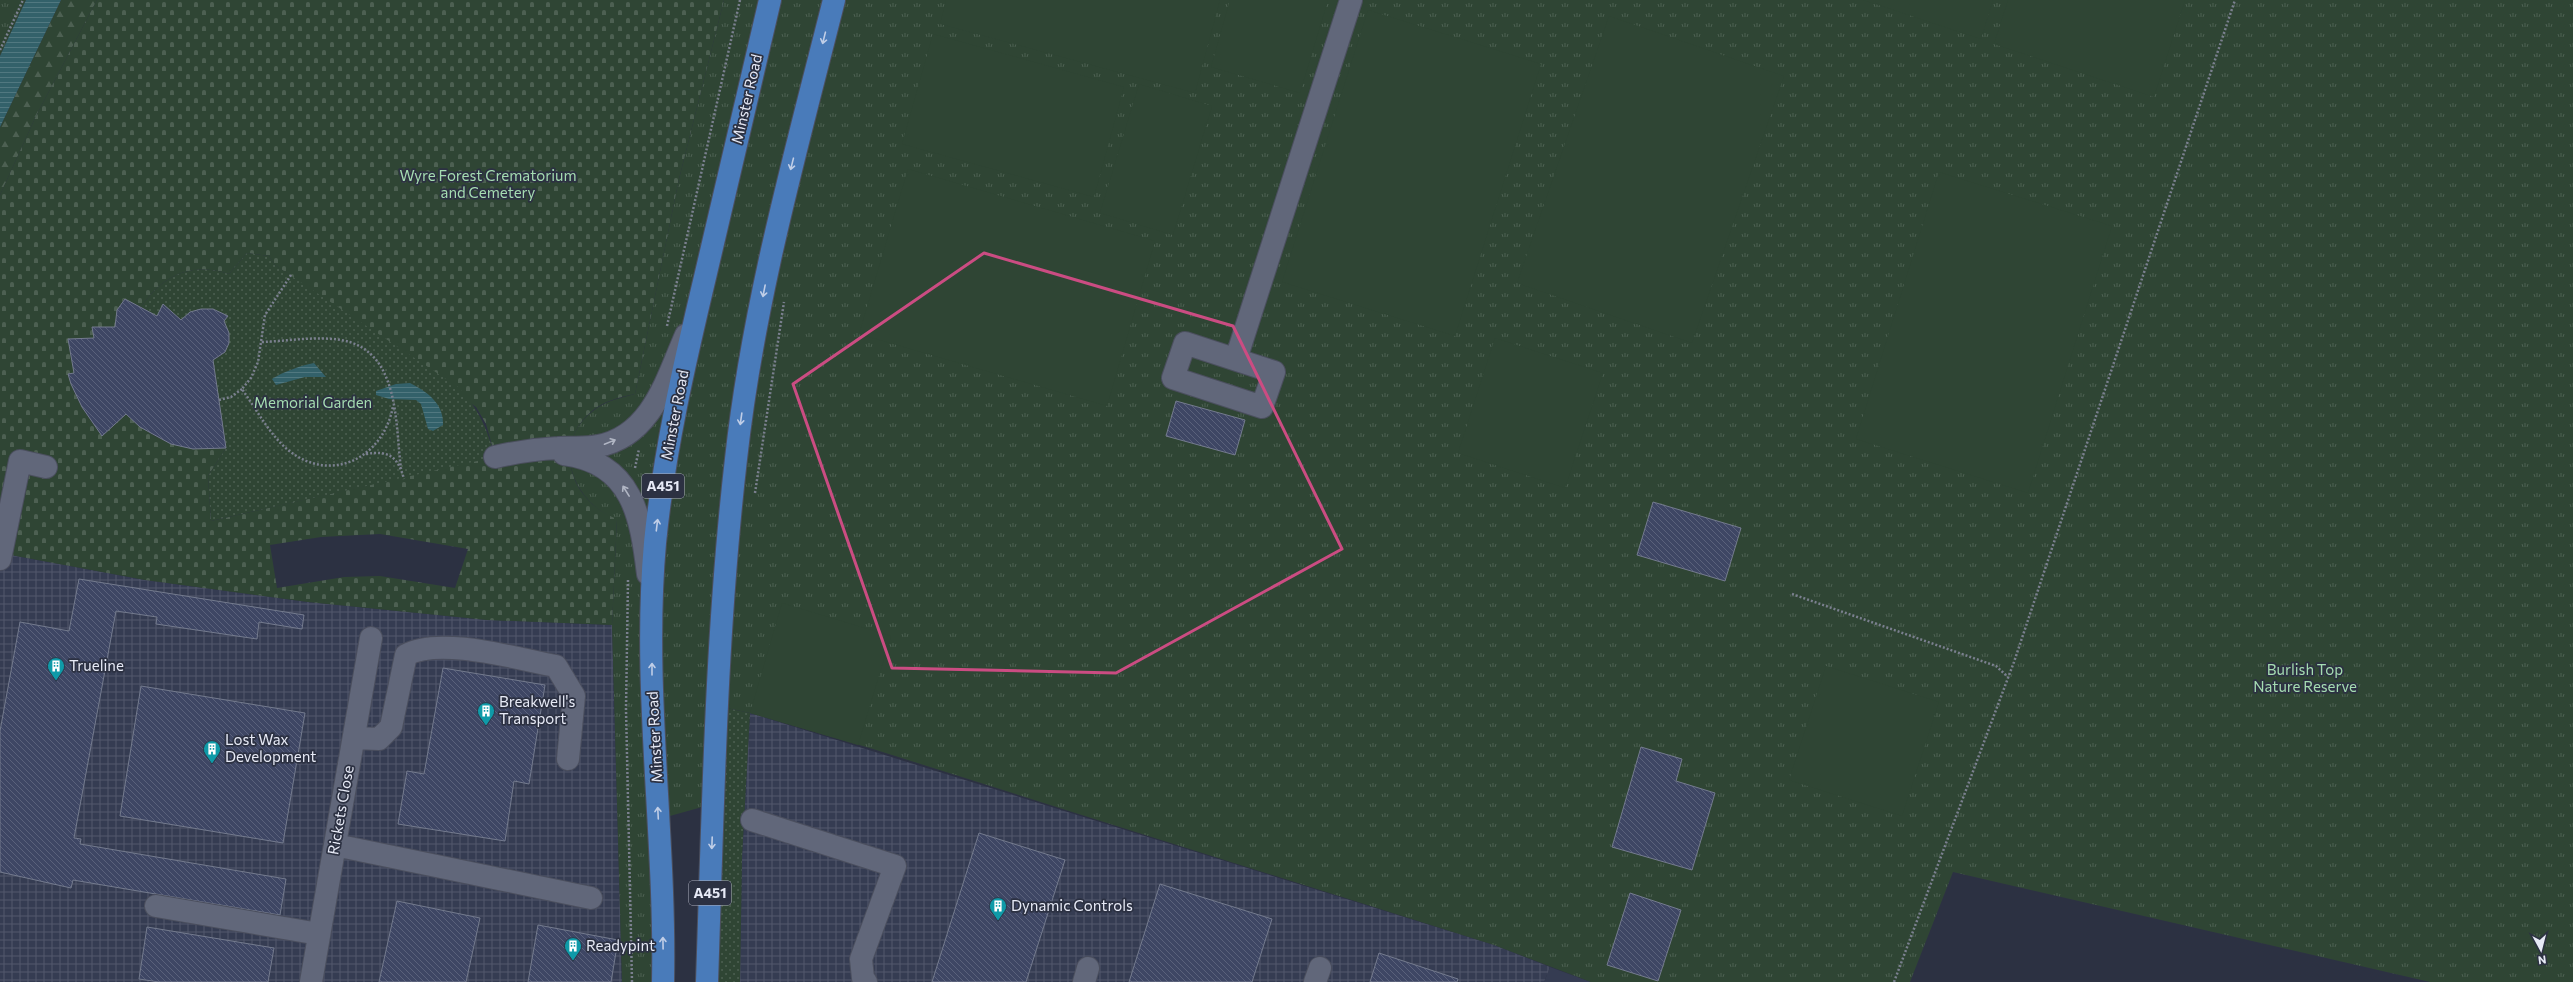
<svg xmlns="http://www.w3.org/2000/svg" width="2573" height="982" viewBox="0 0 2573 982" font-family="Commissioner,sans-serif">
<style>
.built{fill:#353c52}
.industrial{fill:url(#industrial-grid)}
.grass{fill:url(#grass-tufts)}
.forest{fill:url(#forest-firs)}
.cemetery{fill:url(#cemetery-stones);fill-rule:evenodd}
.garden{fill:url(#garden-dots)}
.pitch{fill:#2f4534}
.water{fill:url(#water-rules)}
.building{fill:url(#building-back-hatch);stroke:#747b8e}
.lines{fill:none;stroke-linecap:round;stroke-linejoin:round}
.minor-casing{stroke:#4b4f5e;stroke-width:24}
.major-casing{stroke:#4b4f5e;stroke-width:24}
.path{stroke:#7b808f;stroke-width:2.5;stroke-dasharray:2 2;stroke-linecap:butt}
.minor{stroke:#61677a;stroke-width:22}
.major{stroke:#497bba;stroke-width:22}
.oneway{stroke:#c0cee7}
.oneway2{stroke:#b1b6c4}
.marked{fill:none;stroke:#cb4c82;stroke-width:3;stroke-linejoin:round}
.labels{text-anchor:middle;stroke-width:3.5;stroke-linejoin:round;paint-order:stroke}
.shield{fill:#2c3142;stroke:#afb2c0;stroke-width:1}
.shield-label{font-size:14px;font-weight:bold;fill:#e7eaf6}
.street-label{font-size:15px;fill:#e7eaf6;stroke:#2c3142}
.park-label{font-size:15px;fill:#a5dcb1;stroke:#2c3142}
.poi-label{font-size:15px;fill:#e7eaf6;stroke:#2c3142;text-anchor:start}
</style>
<defs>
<pattern id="industrial-grid" width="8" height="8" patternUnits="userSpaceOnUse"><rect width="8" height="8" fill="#353c52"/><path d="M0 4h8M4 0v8" fill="none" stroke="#52586c"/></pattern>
<pattern id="grass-tufts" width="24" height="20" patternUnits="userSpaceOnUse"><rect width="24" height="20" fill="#2f4534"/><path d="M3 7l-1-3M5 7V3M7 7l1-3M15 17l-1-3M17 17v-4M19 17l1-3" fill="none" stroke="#4d6052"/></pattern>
<pattern id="forest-firs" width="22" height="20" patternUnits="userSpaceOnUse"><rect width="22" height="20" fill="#2f4534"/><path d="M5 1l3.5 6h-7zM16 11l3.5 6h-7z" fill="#4d6052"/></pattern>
<pattern id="cemetery-stones" width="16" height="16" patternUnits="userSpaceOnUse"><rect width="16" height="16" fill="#2f4534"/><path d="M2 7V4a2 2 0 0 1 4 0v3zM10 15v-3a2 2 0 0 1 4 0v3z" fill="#4d6052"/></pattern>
<pattern id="garden-dots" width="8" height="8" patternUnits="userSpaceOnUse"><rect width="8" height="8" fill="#2f4534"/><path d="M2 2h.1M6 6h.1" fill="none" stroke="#4d6052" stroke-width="1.8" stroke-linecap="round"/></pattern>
<pattern id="water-rules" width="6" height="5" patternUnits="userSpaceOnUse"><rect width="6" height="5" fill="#33616a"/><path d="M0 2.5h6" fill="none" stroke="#517880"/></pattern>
<pattern id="building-back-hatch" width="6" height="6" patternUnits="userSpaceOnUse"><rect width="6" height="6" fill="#3e4664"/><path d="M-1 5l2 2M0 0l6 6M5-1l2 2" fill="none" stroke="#5a617b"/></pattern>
</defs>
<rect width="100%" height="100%" fill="#2c3142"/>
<!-- built -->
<path class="built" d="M 1550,967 L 1591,982 L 1544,982 Z"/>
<!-- industrial -->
<path class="industrial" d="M 0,553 L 145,580 L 308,602 L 487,620 L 612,625 L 622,982 L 0,982 Z
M 750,713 L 1494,945 L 1550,967 L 1544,982 L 740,982 L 742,857 Z"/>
<!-- grass -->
<path class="grass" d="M 0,0 L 26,0 L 0,56 Z
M 724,0 L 2573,0 L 2573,982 L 2430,982 L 1953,872 L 1910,982 L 1591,982 L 1494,945 L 873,749 L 750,713 L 718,706 L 713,804 L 659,819 L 663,982 L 622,982 L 612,625 L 617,520 C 572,501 550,444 593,411 C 605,401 620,398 635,394 L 679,179 Z"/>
<!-- forest -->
<path class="forest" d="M 61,0 L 97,0 L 36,116 L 0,195 L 0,127 Z"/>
<!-- cemetery -->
<path class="cemetery" d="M 97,0 L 724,0 L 679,179 L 635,394 C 620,397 604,401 592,411 C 551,445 571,502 617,519 L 612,625 L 487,620 L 308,602 L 145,580 L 0,553 L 0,195 L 36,116 ZM 247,253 L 269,256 L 275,265 L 476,407 L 486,424 L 495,456 L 211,521 L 208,476 L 226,448 C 182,450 159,445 126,414 L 102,436 C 88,417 74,398 68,374 L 74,373 L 68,339 L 94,338 L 93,327 L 115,327 L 117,310 L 124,299 L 141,307 C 163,275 191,262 229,274 ZM 380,534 L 468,549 L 455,588 L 380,576 L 344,577 L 277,588 L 270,545 L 321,537 Z"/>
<!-- garden -->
<path class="garden" d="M 247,253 L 269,256 L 275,265 L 458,387 C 480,411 486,426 495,457 L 211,521 L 208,476 L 226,448 L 213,360 C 229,354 235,336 223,323 L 227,316 C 211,305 196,307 182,320 L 163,305 L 157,316 L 141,307 C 163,275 191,262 229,274 Z
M 717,706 L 750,713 L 742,857 L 740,982 L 707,982 Z"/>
<!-- pitch -->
<path class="pitch" d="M 946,0 L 1220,0 L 1195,93 L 940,24 Z
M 1230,0 L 1328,0 L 1300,93 L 1211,67 Z
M 1863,0 L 1993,0 L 1981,39 Z
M 2008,0 L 2185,0 L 2154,97 L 1994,44 Z
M 1368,10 L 1541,64 L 1455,336 L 1282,282 Z
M 1609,16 L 1784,76 L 1692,343 L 1517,283 Z
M 933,34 L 1124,87 L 1094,197 L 902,144 Z
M 1139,84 L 1212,106 L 1173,235 L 1100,213 Z
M 908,169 L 1155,241 L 1107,406 L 859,334 Z
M 1939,172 L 2112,226 L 2028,493 L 1856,439 Z
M 1495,338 L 1603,373 L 1565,488 L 1458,453 Z
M 782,603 L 891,636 L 858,745 L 750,713 Z
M 1826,666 L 1939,702 L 1902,816 L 1789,780 Z"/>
<!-- water -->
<path class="water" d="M 26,0 L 61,0 L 0,127 L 0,56 Z
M 314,363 L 326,377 L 305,377 L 276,385 L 272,379 C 282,372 303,365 314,363 Z
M 410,383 C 428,392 444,404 443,425 L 433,431 L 428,429 L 421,404 L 416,400 L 389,399 L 376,395 L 376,391 L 396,384 Z"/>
<!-- building -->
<path class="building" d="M 125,299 L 157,316 L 163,304 L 181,320 L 190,312 L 201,309 L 213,309 L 228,316 L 224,321 L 229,333 L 229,343 L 225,352 L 213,360 L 226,448 L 193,449 L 171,444 L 140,427 L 126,414 L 102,436 L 82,407 L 71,384 L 68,374 L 74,373 L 68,339 L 94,338 L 92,327 L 115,327 L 117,310 Z
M 1176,401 L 1245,420 L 1235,455 L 1166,436 Z
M 1653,502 L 1741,528 L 1725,581 L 1637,555 Z
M 79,579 L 304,615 L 302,629 L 259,622 L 257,639 L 156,624 L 157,617 L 116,611 L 74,838 L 81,839 L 80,844 L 286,879 L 280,915 L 73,880 L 71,888 L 0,872 L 0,731 L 20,622 L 69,631 Z
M 443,668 L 545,685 L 529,784 L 514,781 L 505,841 L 398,824 L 407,771 L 424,774 Z
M 141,686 L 305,713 L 283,843 L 120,816 Z
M 1641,747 L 1682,759 L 1676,781 L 1715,793 L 1692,870 L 1612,847 Z
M 979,833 L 1065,860 L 1026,982 L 932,982 Z
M 1160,884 L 1272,919 L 1252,982 L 1129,982 Z
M 1630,893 L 1681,910 L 1658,981 L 1607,965 Z
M 397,901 L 480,918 L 466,982 L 379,982 Z
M 538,925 L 618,940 L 611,982 L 528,982 Z
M 147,927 L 274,948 L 268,982 L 159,982 L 139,979 Z
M 1379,953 L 1458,979 L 1457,982 L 1370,982 Z"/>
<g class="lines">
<!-- minor casing -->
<g class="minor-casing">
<path id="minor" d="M 1185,343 L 1274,372 L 1262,407 L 1173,378 Z
M 1236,359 L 1351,0
M 564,454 C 633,463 641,517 648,574
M 495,457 C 516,452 537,449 558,448 C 572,447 585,449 598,446 C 652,436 667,378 686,335
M 0,559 L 20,461 L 46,467
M 354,738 L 379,739 L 391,727 L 406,655 C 440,636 518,659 556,666 L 574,696 L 568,759
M 752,820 L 895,866 L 861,959 L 863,978 L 866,982
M 335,845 L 591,898
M 156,906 L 319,934
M 311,982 L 371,638
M 1084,982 L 1088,968
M 1315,982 L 1320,968"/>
</g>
<!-- major casing -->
<g class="major-casing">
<path id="major" d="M 663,982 C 666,836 642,689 655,543 C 664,451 685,361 706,273 C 727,182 749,91 770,0
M 707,982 C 713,808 716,632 736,459 C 753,303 796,151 834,0"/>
</g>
<!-- path -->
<path class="path" d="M 0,50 L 23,0
M 291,275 L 265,315 L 258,362 L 251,378 L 242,389 C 256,409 270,435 288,450 C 332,485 384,457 393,406
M 667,326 L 740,0
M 262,342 C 287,341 316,336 341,340 C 400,350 395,423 401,469
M 219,400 L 231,397 L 242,389
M 366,454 C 389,450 398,457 404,479
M 635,468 L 639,449
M 755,493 L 784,302
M 628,580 L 626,709 L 632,982
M 1792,594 L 1996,666 L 2008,677
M 1894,982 L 2014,662 L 2235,0"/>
<!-- minor -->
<use href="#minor" class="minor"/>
<!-- major -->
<use href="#major" class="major"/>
</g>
<!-- one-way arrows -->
<defs><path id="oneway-shaft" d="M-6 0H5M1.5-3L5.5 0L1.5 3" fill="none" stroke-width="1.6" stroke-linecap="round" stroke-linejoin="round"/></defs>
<g class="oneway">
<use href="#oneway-shaft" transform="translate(824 38) rotate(104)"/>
<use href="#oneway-shaft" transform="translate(792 164) rotate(104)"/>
<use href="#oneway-shaft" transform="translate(764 291) rotate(101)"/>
<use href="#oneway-shaft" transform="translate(741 419) rotate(98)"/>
<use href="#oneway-shaft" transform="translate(657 525) rotate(-83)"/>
<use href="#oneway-shaft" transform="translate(652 669) rotate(-90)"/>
<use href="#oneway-shaft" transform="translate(658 813) rotate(-93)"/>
<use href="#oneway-shaft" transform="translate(712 843) rotate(92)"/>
<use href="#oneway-shaft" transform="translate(663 943) rotate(-91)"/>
</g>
<g class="oneway2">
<use href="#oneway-shaft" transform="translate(610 442) rotate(-22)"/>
<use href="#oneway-shaft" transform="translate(626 491) rotate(-122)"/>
</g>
<!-- marked area -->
<path class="marked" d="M 984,253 L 1233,326 L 1342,549 L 1116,673 L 892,668 L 793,384 Z"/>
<!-- icons -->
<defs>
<g id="building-pin" transform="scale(0.9)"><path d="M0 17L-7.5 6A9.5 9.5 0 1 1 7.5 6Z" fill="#0f9aa8" stroke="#2c3142"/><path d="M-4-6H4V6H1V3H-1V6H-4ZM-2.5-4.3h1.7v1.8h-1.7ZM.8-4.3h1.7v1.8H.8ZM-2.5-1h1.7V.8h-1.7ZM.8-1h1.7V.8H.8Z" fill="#fff"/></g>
</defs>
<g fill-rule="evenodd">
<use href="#building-pin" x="56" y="666"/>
<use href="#building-pin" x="486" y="711"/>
<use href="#building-pin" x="212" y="749"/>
<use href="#building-pin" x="998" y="906"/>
<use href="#building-pin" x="573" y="946"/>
</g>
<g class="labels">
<!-- shield labels -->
<g class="shield">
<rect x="642" y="474" width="42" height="24" rx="3"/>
<rect x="689" y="881" width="42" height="24" rx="3"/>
</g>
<g class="shield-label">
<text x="663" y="491">A451</text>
<text x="710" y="898">A451</text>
</g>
<!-- street labels -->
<g class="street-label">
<text transform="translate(747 99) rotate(-77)" y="5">Minster Road</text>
<text transform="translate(675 415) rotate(-79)" y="5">Minster Road</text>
<text transform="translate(655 737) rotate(-93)" y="5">Minster Road</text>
<text transform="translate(341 810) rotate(-80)" y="5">Rickets Close</text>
</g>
<!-- park labels -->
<g class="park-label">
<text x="488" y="181">Wyre Forest Crematorium<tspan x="488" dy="17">and Cemetery</tspan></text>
<text x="313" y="408">Memorial Garden</text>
<text x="2305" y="675">Burlish Top<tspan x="2305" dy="17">Nature Reserve</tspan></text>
</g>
<!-- poi labels -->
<g class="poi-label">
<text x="69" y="671">Trueline</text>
<text x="499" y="707">Breakwell's<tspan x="499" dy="17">Transport</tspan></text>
<text x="225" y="745">Lost Wax<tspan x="225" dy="17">Development</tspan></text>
<text x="1011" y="911">Dynamic Controls</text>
<text x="586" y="951">Readypint</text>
</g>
</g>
<!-- north arrow -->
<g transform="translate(2541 950) rotate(173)" stroke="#2c3142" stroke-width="3" paint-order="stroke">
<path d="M0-3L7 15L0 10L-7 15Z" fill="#e7eaf6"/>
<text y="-6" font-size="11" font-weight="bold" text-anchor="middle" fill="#e7eaf6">N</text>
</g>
</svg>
